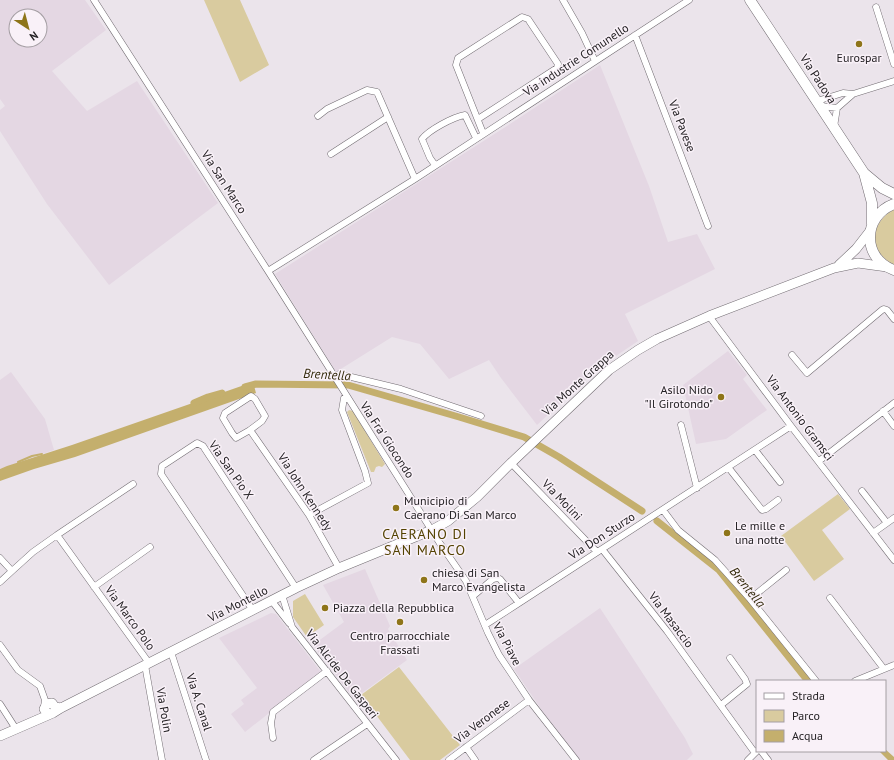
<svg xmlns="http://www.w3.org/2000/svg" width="894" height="760" viewBox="0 0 894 760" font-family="'PT Sans',sans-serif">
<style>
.built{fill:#e4d7e3;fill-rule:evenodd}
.green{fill:#d9cb9f}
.water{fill:#c4af6d}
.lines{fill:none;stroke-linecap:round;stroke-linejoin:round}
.stream{stroke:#c4af6d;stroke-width:2}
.canal{stroke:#c4af6d;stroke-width:7}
.street-casing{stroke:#726c72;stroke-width:7}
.secondary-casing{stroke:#726c72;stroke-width:10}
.primary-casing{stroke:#726c72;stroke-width:11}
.street{stroke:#fff;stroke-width:6}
.secondary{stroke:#fff;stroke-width:9}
.primary{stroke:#fff;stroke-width:10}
.poi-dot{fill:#8e7519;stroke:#f9f1f8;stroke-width:1.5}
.labels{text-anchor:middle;stroke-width:3;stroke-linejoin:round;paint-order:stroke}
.poi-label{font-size:12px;fill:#242124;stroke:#f9f1f8;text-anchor:start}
.street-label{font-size:12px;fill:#242124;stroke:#f9f1f8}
.water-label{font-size:13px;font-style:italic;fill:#32290a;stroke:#f9f1f8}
.quarter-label{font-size:14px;letter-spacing:1px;fill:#534200;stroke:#f9f1f8}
</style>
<rect width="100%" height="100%" fill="#ebe4eb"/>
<!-- built -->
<path class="built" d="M 0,0 L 85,0 L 106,30 L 52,71 L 87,111 L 137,81 L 218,203 L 109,285 L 47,204 L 0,131 L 0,110 L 5,106 L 0,99 ZM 16,16 L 40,16 L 40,40 L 16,40 Z
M 600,65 L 649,186 L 668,242 L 697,234 L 715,269 L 625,314 L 638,341 L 613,358 L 585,380 L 537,425 L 501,378 L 489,360 L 449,379 L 420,344 L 392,337 L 336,372 L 275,274 L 507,126 Z
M 728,351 L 747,375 L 743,379 L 767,410 L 726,439 L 696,444 L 683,385 Z
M 11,372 L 45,419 L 54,450 L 0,469 L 0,380 Z
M 365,569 L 390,626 L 388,629 L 407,660 L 354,699 L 313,645 L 344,622 L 323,585 Z
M 600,608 L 685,738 L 693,754 L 687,760 L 580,760 L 543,712 L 514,669 Z
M 271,613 L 276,614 L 321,672 L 245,732 L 231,714 L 244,704 L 241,700 L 257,688 L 219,638 Z"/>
<!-- green -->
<path class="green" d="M 204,0 L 240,0 L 269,65 L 240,82 Z
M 894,209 L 894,265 C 868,251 869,224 894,209 Z
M 349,410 L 353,411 L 385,464 L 382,467 L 379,466 L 376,467 L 374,472 L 371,472 L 347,412 Z
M 838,494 L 850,509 L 822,530 L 844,559 L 814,581 L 781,536 Z
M 305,594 L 324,625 L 307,637 L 293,617 L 293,601 Z
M 399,667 L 460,745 L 440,760 L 410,760 L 361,695 Z"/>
<!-- water -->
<path class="water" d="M 253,382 L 256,393 L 75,457 L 34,469 L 0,481 L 0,469 L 7,466 L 72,445 Z
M 885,749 L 894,757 L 894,760 L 888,760 L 879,751 L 885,751 Z"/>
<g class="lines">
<!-- stream -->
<path class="stream" d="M 18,462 L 32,456 L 42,454"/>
<!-- canal -->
<path class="canal" d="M 245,387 L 256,384 L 348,385 L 459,417 L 524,437 L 559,457 L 642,511
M 194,403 L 208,397 L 222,393
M 657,521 L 719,570 L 808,681"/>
<!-- street casing -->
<g class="street-casing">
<path id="street" d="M 94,0 L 268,271 L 439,542 L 466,581 L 488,633 L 499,655 L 529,700 L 576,760
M 563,0 L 582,33 L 595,61
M 876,7 L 894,64
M 635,35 L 708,226
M 817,101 L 843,93 L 853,94 L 894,81
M 821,106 L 837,108
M 318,116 L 327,109 L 367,90 L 377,92 L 415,179
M 478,119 L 557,68 L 558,64 L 528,19 L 522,17 L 458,58 L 456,65 L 481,128 L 483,133
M 834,127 L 837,108 L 853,94
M 331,154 L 388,117
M 435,165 L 430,158 L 422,139 C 429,130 453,117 465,115 L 476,138
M 268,271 L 415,179 L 689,0
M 709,316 L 791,426 L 894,560
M 792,355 L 807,373 L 882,310 L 884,309 L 887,310 L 894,319
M 334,377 L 339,374 L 401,389 L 481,416
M 883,411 L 894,426
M 681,425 L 697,488
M 250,430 L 236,438 L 232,433 L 223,418 L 225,413 L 251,396 L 255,399 L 265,416 L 262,421 L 250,430 L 309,515 L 339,568
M 755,450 L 780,482
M 819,461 L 894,403
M 511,463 L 597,552
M 728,467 L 762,510 L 766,509 L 778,500
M 862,491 L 887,523
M 663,510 L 678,530 L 715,560 L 750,599 L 816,681
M 309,515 L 368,483 L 365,471 L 342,410 L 344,398 L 346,396
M 873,533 L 894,518
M 57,535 L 133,484
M 602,549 L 667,631 L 755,753
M 0,558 L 12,571 L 33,552 L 57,535 L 149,663
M 0,582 L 12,571
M 94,587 L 150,547
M 282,595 L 292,627 L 396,760
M 473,596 L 493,579 L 497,578 L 500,579 L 519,603 L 485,625
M 830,598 L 884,669
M 750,599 L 786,570
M 271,600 L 289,623
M 519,603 L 791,426
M 252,609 L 161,474 L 162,466 L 197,443 L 203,446 L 296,588
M 0,645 L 18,670 L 40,686 L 45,700 L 44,707
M 171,652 L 206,760
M 145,665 L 162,760
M 855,681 L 894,665
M 0,704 L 16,729
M 721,705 L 747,684 L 745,679 L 730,658
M 273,738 L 271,723 L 273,712 L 327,671
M 466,747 L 475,760
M 761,751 L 768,760
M 314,760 L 367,724
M 449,760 L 529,700
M 748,760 L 757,751"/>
</g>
<!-- secondary casing -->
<g class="secondary-casing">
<path id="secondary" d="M 839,265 L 856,249 L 870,231
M 49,714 L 46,712 L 44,709 L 47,704 L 52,703 L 55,707 L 61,708
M 0,736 L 53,713 L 61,708 L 296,588 L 339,568 L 432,530 L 448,521 L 477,497 L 511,463 L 609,370 L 638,350 L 657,339 L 709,316 L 834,268 L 858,263 L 887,267"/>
</g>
<!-- primary casing -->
<g class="primary-casing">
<path id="primary" d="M 750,0 L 864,173 L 872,203 L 872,224
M 864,173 L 882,188 L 894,194
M 894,204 C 862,216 862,259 894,270"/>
</g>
<!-- street -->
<use href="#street" class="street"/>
<!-- secondary -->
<use href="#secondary" class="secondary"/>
<!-- primary -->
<use href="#primary" class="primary"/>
</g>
<!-- markers -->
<g class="poi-dot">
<circle cx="859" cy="44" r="4"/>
<circle cx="721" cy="397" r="4"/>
<circle cx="396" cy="508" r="4"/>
<circle cx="727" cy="533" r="4"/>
<circle cx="424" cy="580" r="4"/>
<circle cx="325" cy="608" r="4"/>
<circle cx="400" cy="622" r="4"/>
</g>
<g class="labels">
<!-- poi labels -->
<g class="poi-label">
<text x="859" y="62" text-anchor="middle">Eurospar</text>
<text x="713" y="394" text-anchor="end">Asilo Nido<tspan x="713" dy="14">"Il Girotondo"</tspan></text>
<text x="404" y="505">Municipio di<tspan x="404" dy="14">Caerano Di San Marco</tspan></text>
<text x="735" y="530">Le mille e<tspan x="735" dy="14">una notte</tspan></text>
<text x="432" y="577">chiesa di San<tspan x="432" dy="14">Marco Evangelista</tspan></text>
<text x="333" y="612">Piazza della Repubblica</text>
<text x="400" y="640" text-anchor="middle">Centro parrocchiale<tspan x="400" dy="14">Frassati</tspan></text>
</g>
<!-- street labels -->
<g class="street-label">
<text transform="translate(576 60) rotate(-33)" y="4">Via industrie Comunello</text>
<text transform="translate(818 79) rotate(57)" y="4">Via Padova</text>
<text transform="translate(682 126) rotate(69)" y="4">Via Pavese</text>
<text transform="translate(224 182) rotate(57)" y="4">Via San Marco</text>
<text transform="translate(578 383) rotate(-42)" y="4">Via Monte Grappa</text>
<text transform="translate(800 418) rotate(53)" y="4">Via Antonio Gramsci</text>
<text transform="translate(387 440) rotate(57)" y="4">Via Fra' Giocondo</text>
<text transform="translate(231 470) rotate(55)" y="4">Via San Pio X</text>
<text transform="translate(305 492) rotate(57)" y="4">Via John Kennedy</text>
<text transform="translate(562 500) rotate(46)" y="4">Via Molini</text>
<text transform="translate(602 536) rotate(-33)" y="4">Via Don Sturzo</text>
<text transform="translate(238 604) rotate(-27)" y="4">Via Montello</text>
<text transform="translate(130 618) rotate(54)" y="4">Via Marco Polo</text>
<text transform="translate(671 620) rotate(53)" y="4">Via Masaccio</text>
<text transform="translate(507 644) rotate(62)" y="4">Via Piave</text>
<text transform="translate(342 674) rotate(52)" y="4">Via Alcide De Gasperi</text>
<text transform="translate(199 702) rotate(72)" y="4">Via A. Canal</text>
<text transform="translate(164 710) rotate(80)" y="4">Via Polin</text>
<text transform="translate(482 721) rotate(-37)" y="4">Via Veronese</text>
</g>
<!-- water labels -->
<g class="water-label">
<text transform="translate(327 374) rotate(3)" y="5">Brentella</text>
<text transform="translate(748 587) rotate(51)" y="5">Brentella</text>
</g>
<!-- quarter labels -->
<g class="quarter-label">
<text x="425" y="539">CAERANO DI<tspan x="425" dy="16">SAN MARCO</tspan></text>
</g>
</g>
<!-- legend -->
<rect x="756" y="680" width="130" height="72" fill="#f9f1f8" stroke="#a49ea3"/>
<rect x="764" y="693" width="20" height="6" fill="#ffffff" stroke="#a49ea3"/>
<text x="792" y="700" font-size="12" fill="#242124">Strada</text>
<rect x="764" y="710" width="20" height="12" fill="#d9cb9f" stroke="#a49ea3"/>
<text x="792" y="720" font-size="12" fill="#242124">Parco</text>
<rect x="764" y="730" width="20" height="12" fill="#c4af6d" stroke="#a49ea3"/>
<text x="792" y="740" font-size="12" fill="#242124">Acqua</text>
<!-- north arrow -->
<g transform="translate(28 28) rotate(144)"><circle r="19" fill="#f9f1f8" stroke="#a49ea3"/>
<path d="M0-3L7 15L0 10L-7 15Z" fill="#8e7519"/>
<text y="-6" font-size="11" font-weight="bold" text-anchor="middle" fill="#242124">N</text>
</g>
</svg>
